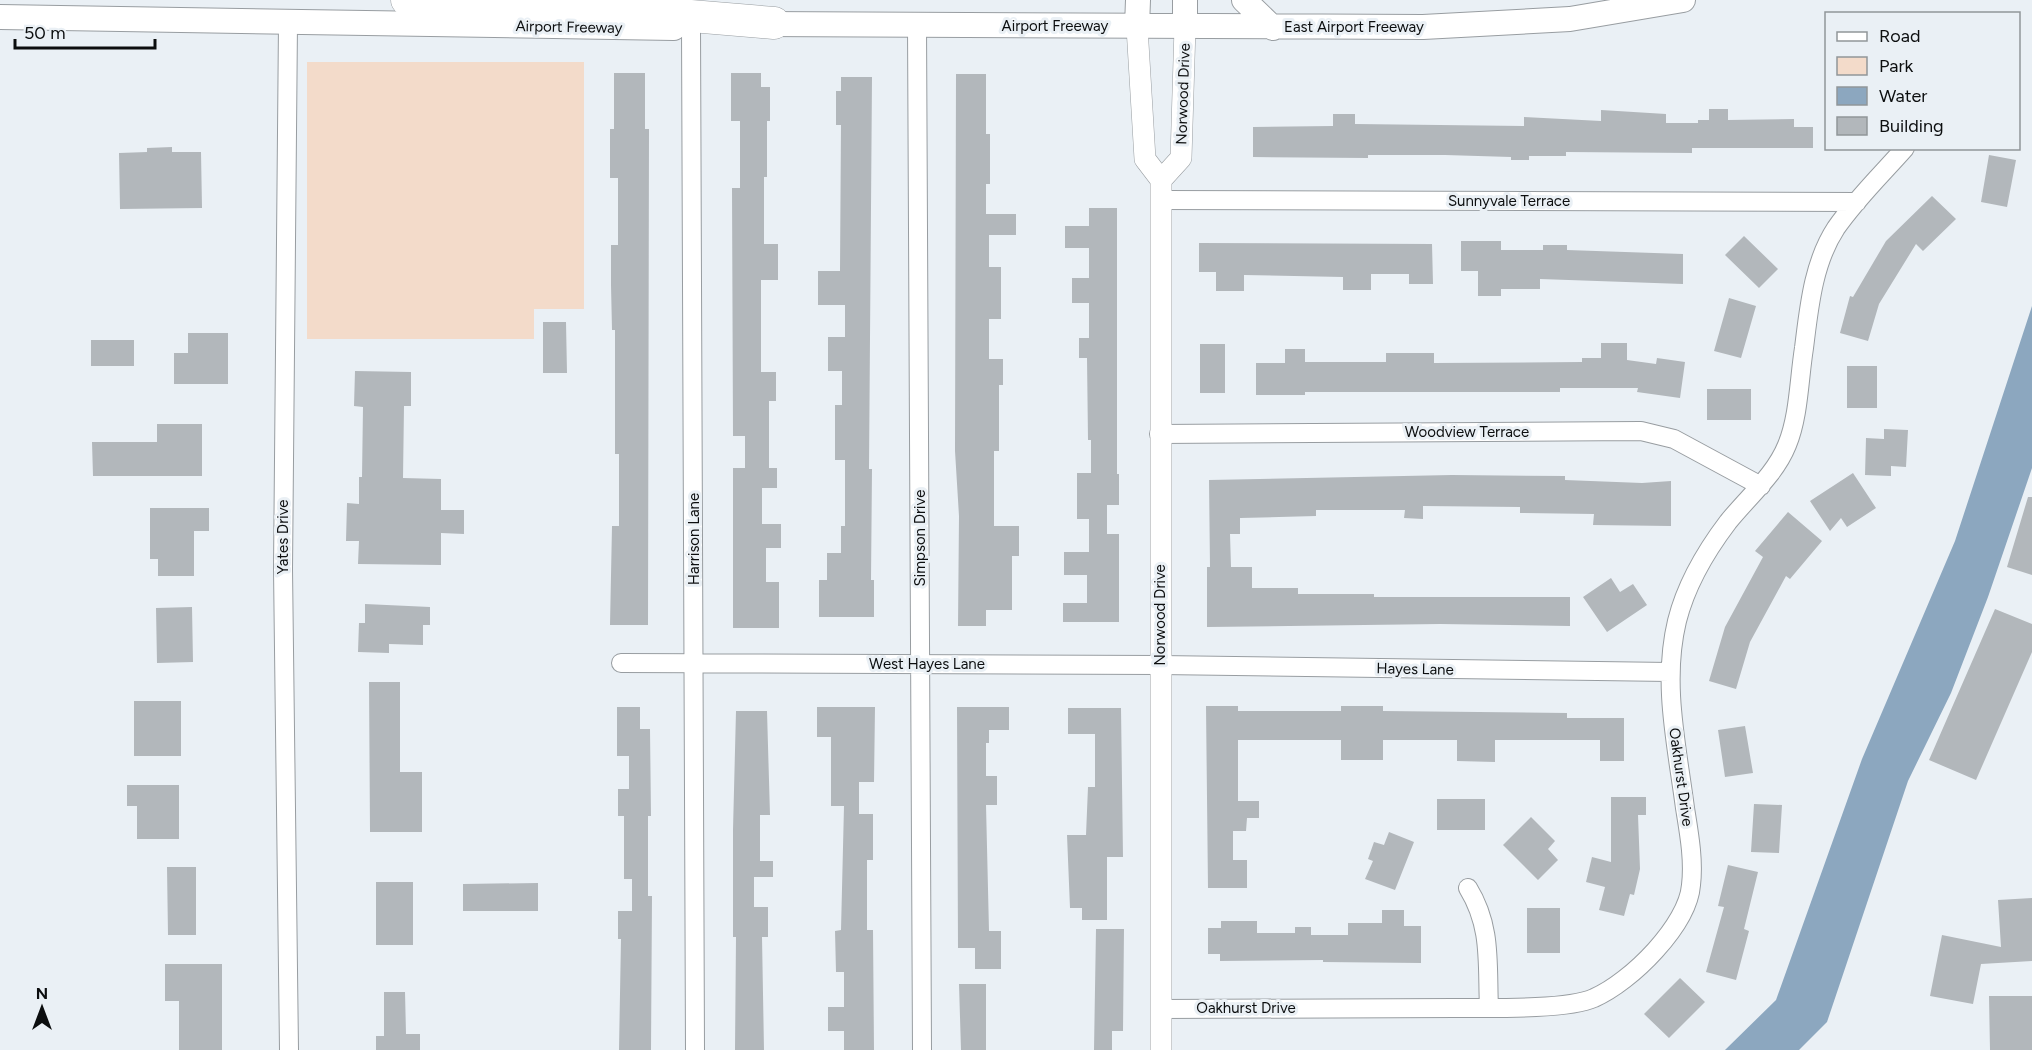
<svg xmlns="http://www.w3.org/2000/svg" width="2032" height="1050" viewBox="0 0 2032 1050" font-family="Figtree,sans-serif">
<style>
.green{fill:#f3dbca}
.water{fill:#8ca7bf}
.building{fill:#b2b7bb}
.lines{fill:none;stroke-linecap:round;stroke-linejoin:round}
.minor-casing{stroke:#989da1;stroke-width:20}
.tertiary-casing{stroke:#989da1;stroke-width:22}
.secondary-casing{stroke:#989da1;stroke-width:26}
.motorway-casing{stroke:#989da1;stroke-width:33}
.minor{stroke:#fff;stroke-width:18}
.tertiary{stroke:#fff;stroke-width:21}
.secondary{stroke:#fff;stroke-width:24}
.motorway{stroke:#fff;stroke-width:32}
.labels{text-anchor:middle;stroke-width:6;stroke-linejoin:round;paint-order:stroke}
.street-label{font-size:15px;fill:#0c0e0f;stroke:#eaf0f5}
</style>
<rect width="100%" height="100%" fill="#eaf0f5"/>
<!-- green -->
<path class="green" d="M 307,62 L 584,62 L 584,309 L 534,309 L 534,339 L 307,339 Z"/>
<!-- water -->
<path class="water" d="M 2032,306 L 2032,468 L 1988,597 L 1951,693 L 1908,781 L 1827,1022 L 1799,1050 L 1725,1050 L 1776,1000 L 1862,759 L 1955,541 Z"/>
<!-- building -->
<path class="building" d="M 614,73 L 645,73 L 645,129 L 649,129 L 648,625 L 610,625 L 612,526 L 619,526 L 619,454 L 615,454 L 615,330 L 612,330 L 611,285 L 611,245 L 618,245 L 618,178 L 610,178 L 610,129 L 614,129 Z
M 731,73 L 761,73 L 761,87 L 770,87 L 770,121 L 767,121 L 767,177 L 764,177 L 764,244 L 778,244 L 778,280 L 761,280 L 761,372 L 776,372 L 776,401 L 769,401 L 769,468 L 777,468 L 777,488 L 762,488 L 762,524 L 781,524 L 781,548 L 766,548 L 766,582 L 779,582 L 779,628 L 733,628 L 733,468 L 745,468 L 745,436 L 733,436 L 732,188 L 740,188 L 740,121 L 731,121 Z
M 956,74 L 986,74 L 986,134 L 990,134 L 990,184 L 986,184 L 986,214 L 1016,214 L 1016,235 L 989,235 L 989,267 L 1001,267 L 1001,319 L 989,319 L 989,359 L 1003,359 L 1003,385 L 999,385 L 999,451 L 994,451 L 994,526 L 1019,526 L 1019,556 L 1012,556 L 1012,610 L 986,610 L 986,626 L 958,626 L 959,516 L 955,451 Z
M 841,77 L 872,77 L 869,469 L 872,469 L 871,580 L 874,580 L 874,617 L 819,617 L 819,580 L 827,580 L 827,553 L 841,553 L 841,526 L 845,526 L 845,460 L 835,460 L 835,405 L 842,405 L 842,371 L 828,371 L 828,337 L 845,337 L 845,305 L 818,305 L 818,271 L 840,271 L 841,125 L 836,125 L 836,91 L 841,91 Z
M 1709,109 L 1728,109 L 1728,120 L 1794,119 L 1794,127 L 1813,127 L 1813,148 L 1692,148 L 1692,153 L 1566,152 L 1566,156 L 1529,156 L 1529,160 L 1511,160 L 1511,157 L 1445,155 L 1368,155 L 1368,158 L 1253,157 L 1253,127 L 1333,126 L 1333,114 L 1355,114 L 1355,124 L 1524,126 L 1524,117 L 1601,121 L 1601,110 L 1666,114 L 1666,123 L 1698,123 L 1698,120 L 1709,120 Z
M 172,147 L 172,152 L 201,152 L 202,208 L 120,209 L 119,153 L 147,152 L 147,148 Z
M 1989,155 L 2016,160 L 2007,207 L 1981,202 Z
M 1932,196 L 1956,219 L 1923,251 L 1916,244 L 1879,304 L 1868,341 L 1840,333 L 1850,296 L 1853,297 L 1886,241 Z
M 1089,208 L 1117,208 L 1117,474 L 1119,474 L 1119,505 L 1107,505 L 1107,534 L 1119,534 L 1119,622 L 1063,622 L 1063,603 L 1087,603 L 1087,575 L 1064,575 L 1064,552 L 1089,552 L 1089,519 L 1077,519 L 1077,473 L 1091,473 L 1091,440 L 1088,440 L 1087,358 L 1079,358 L 1079,338 L 1089,338 L 1089,303 L 1072,303 L 1072,278 L 1089,278 L 1089,248 L 1065,248 L 1065,226 L 1089,226 Z
M 1744,236 L 1778,269 L 1759,288 L 1725,255 Z
M 1461,241 L 1501,241 L 1501,250 L 1543,250 L 1543,245 L 1567,245 L 1567,250 L 1683,254 L 1683,284 L 1540,279 L 1540,289 L 1501,289 L 1501,296 L 1478,296 L 1478,271 L 1461,271 Z
M 1199,243 L 1432,244 L 1433,284 L 1409,284 L 1409,274 L 1371,274 L 1371,290 L 1343,290 L 1343,277 L 1244,275 L 1244,291 L 1216,291 L 1216,272 L 1199,272 Z
M 1729,298 L 1756,306 L 1741,358 L 1714,351 Z
M 543,322 L 566,322 L 567,373 L 543,373 Z
M 188,333 L 228,333 L 228,384 L 174,384 L 174,353 L 188,353 Z
M 91,340 L 134,340 L 134,366 L 91,366 Z
M 1601,343 L 1627,343 L 1627,360 L 1656,364 L 1657,358 L 1685,362 L 1680,398 L 1637,392 L 1638,388 L 1560,388 L 1560,392 L 1305,392 L 1305,395 L 1256,395 L 1256,363 L 1285,363 L 1285,349 L 1305,349 L 1305,362 L 1386,362 L 1386,353 L 1434,353 L 1434,363 L 1582,362 L 1582,358 L 1601,358 Z
M 1200,344 L 1225,344 L 1225,393 L 1200,393 Z
M 1847,366 L 1877,366 L 1877,408 L 1847,408 Z
M 355,371 L 411,372 L 411,406 L 404,406 L 403,478 L 441,479 L 441,510 L 464,510 L 464,534 L 441,533 L 441,565 L 358,564 L 359,541 L 346,541 L 347,503 L 359,504 L 359,477 L 362,477 L 363,407 L 354,406 Z
M 1707,389 L 1751,389 L 1751,420 L 1707,420 Z
M 157,424 L 202,424 L 202,476 L 93,476 L 92,442 L 157,442 Z
M 1884,429 L 1908,430 L 1906,467 L 1891,466 L 1891,476 L 1865,475 L 1866,438 L 1884,439 Z
M 1853,473 L 1876,508 L 1847,527 L 1841,518 L 1830,531 L 1810,501 Z
M 1452,475 L 1565,476 L 1565,480 L 1642,483 L 1671,481 L 1671,526 L 1593,525 L 1594,514 L 1520,513 L 1520,507 L 1423,506 L 1423,519 L 1404,518 L 1405,510 L 1316,510 L 1316,516 L 1240,518 L 1240,534 L 1230,534 L 1231,567 L 1252,567 L 1252,588 L 1298,588 L 1298,594 L 1374,594 L 1374,597 L 1570,597 L 1570,626 L 1440,624 L 1207,627 L 1207,567 L 1210,567 L 1209,480 Z
M 2028,497 L 2032,497 L 2032,575 L 2007,567 Z
M 150,508 L 209,508 L 209,531 L 194,531 L 194,576 L 158,576 L 158,559 L 150,559 Z
M 1788,512 L 1822,541 L 1790,579 L 1786,576 L 1750,642 L 1736,689 L 1709,681 L 1725,627 L 1763,557 L 1755,551 Z
M 1611,578 L 1620,592 L 1633,584 L 1647,605 L 1607,632 L 1583,597 Z
M 365,604 L 430,607 L 430,625 L 423,625 L 423,645 L 389,644 L 389,653 L 358,652 L 359,623 L 365,623 Z
M 192,607 L 193,662 L 157,663 L 156,608 Z
M 1995,609 L 2032,624 L 2032,652 L 1976,780 L 1929,760 Z
M 369,682 L 400,682 L 400,772 L 422,772 L 422,832 L 370,832 Z
M 134,701 L 181,701 L 181,756 L 134,756 Z
M 1206,706 L 1238,706 L 1238,711 L 1341,711 L 1341,706 L 1383,706 L 1383,711 L 1567,713 L 1567,718 L 1624,718 L 1624,761 L 1600,761 L 1600,740 L 1495,740 L 1495,762 L 1457,761 L 1457,740 L 1383,740 L 1383,760 L 1341,760 L 1341,740 L 1238,740 L 1238,801 L 1259,801 L 1259,818 L 1247,818 L 1246,831 L 1233,831 L 1233,860 L 1247,860 L 1247,888 L 1208,888 Z
M 617,707 L 640,707 L 640,729 L 650,729 L 651,816 L 648,816 L 648,896 L 652,896 L 651,1050 L 619,1050 L 621,939 L 618,939 L 618,911 L 632,911 L 632,879 L 624,879 L 624,816 L 618,816 L 618,789 L 629,789 L 629,756 L 617,756 Z
M 817,707 L 875,707 L 874,782 L 859,782 L 859,814 L 873,814 L 873,860 L 867,860 L 867,930 L 873,930 L 874,1050 L 844,1050 L 844,1031 L 828,1031 L 828,1007 L 844,1007 L 844,972 L 836,972 L 835,931 L 841,930 L 844,806 L 831,806 L 831,737 L 817,737 Z
M 957,707 L 1009,707 L 1009,730 L 989,730 L 989,743 L 986,743 L 986,776 L 997,776 L 997,805 L 986,805 L 989,931 L 1001,931 L 1001,969 L 975,969 L 975,948 L 958,948 Z
M 1068,708 L 1121,708 L 1123,857 L 1107,857 L 1107,920 L 1082,920 L 1082,908 L 1070,908 L 1067,835 L 1086,835 L 1088,787 L 1095,787 L 1095,734 L 1068,734 Z
M 736,711 L 767,711 L 770,815 L 760,815 L 760,861 L 773,861 L 773,877 L 754,877 L 754,907 L 768,907 L 768,937 L 762,937 L 764,1050 L 735,1050 L 736,937 L 733,937 L 733,830 Z
M 1745,726 L 1753,773 L 1725,777 L 1718,730 Z
M 127,785 L 179,785 L 179,839 L 137,839 L 137,806 L 127,806 Z
M 1611,797 L 1646,797 L 1646,815 L 1638,815 L 1640,869 L 1634,895 L 1630,894 L 1624,916 L 1599,910 L 1605,887 L 1586,882 L 1592,857 L 1611,862 Z
M 1437,799 L 1485,799 L 1485,830 L 1437,830 Z
M 1754,804 L 1782,805 L 1779,853 L 1751,852 Z
M 1531,817 L 1555,841 L 1548,849 L 1558,860 L 1538,880 L 1503,845 Z
M 1389,832 L 1414,842 L 1395,890 L 1365,879 L 1373,861 L 1368,859 L 1374,842 L 1384,845 Z
M 1728,865 L 1758,872 L 1744,929 L 1749,931 L 1736,980 L 1706,972 L 1724,907 L 1718,906 Z
M 167,867 L 196,867 L 196,935 L 168,935 Z
M 376,882 L 413,882 L 413,945 L 376,945 Z
M 538,883 L 538,911 L 463,911 L 463,884 Z
M 2032,898 L 2032,961 L 1981,964 L 1973,1004 L 1930,996 L 1942,935 L 2001,947 L 1998,900 Z
M 1527,908 L 1560,908 L 1560,953 L 1527,953 Z
M 1382,910 L 1404,910 L 1404,926 L 1421,926 L 1421,963 L 1323,962 L 1323,960 L 1220,961 L 1220,954 L 1208,954 L 1208,928 L 1221,928 L 1221,921 L 1257,921 L 1257,933 L 1295,933 L 1295,927 L 1311,927 L 1311,935 L 1348,935 L 1348,923 L 1382,923 Z
M 1096,929 L 1124,929 L 1123,1031 L 1112,1031 L 1112,1050 L 1094,1050 Z
M 165,964 L 222,964 L 222,1050 L 179,1050 L 179,1001 L 165,1001 Z
M 1680,978 L 1705,1002 L 1669,1038 L 1644,1014 Z
M 959,984 L 986,984 L 986,1050 L 961,1050 Z
M 384,992 L 405,992 L 406,1034 L 420,1034 L 420,1050 L 376,1050 L 376,1036 L 384,1036 Z
M 1989,996 L 2032,996 L 2032,1050 L 1990,1050 Z"/>
<g class="lines">
<!-- minor casing -->
<g class="minor-casing">
<path id="minor" d="M 288,23 L 283,569 L 289,1050
M 917,25 L 922,1050
M 691,28 L 695,1050
M 1161,200 L 1857,202
M 1159,434 L 1641,431 L 1674,439 L 1761,486
M 621,663 L 1160,665 L 1670,672
M 1468,888 C 1492,927 1487,963 1489,1008
M 1161,1009 C 1259,1008 1357,1008 1455,1008 C 1487,1008 1568,1010 1594,998 C 1631,982 1688,925 1691,885 C 1694,860 1689,833 1685,808 C 1677,746 1662,683 1677,621 C 1686,585 1706,551 1728,522 C 1748,497 1775,475 1787,445 C 1799,416 1799,379 1804,348 C 1809,308 1813,263 1836,228 C 1856,199 1882,174 1905,148"/>
</g>
<!-- tertiary casing -->
<g class="tertiary-casing">
<path id="tertiary" d="M 1137,27 L 1145,159 L 1161,180 L 1161,1050
M 1161,180 L 1181,158 L 1185,27"/>
</g>
<!-- secondary casing -->
<g class="secondary-casing">
<path id="secondary" d="M 1244,0 L 1273,28
M 0,17 L 674,28
M 757,24 L 1423,27 L 1570,19 L 1683,0
M 1137,27 L 1138,0
M 1185,27 L 1185,0"/>
</g>
<!-- motorway casing -->
<g class="motorway-casing">
<path id="motorway" d="M 407,0 L 632,11 L 774,23"/>
</g>
<!-- minor -->
<use href="#minor" class="minor"/>
<!-- tertiary -->
<use href="#tertiary" class="tertiary"/>
<!-- secondary -->
<use href="#secondary" class="secondary"/>
<!-- motorway -->
<use href="#motorway" class="motorway"/>
</g>
<g class="labels">
<!-- street labels -->
<g class="street-label">
<text x="1055" y="31">Airport Freeway</text>
<text transform="translate(569 27) rotate(1)" y="5">Airport Freeway</text>
<text x="1354" y="32">East Airport Freeway</text>
<text transform="translate(1183 94) rotate(-88)" y="5">Norwood Drive</text>
<text x="1509" y="206">Sunnyvale Terrace</text>
<text x="1467" y="437">Woodview Terrace</text>
<text transform="translate(283 537) rotate(-90)" y="5">Yates Drive</text>
<text transform="translate(920 538) rotate(-90)" y="5">Simpson Drive</text>
<text transform="translate(694 539) rotate(-90)" y="5">Harrison Lane</text>
<text transform="translate(1160 615) rotate(-90)" y="5">Norwood Drive</text>
<text x="927" y="669">West Hayes Lane</text>
<text transform="translate(1415 669) rotate(1)" y="5">Hayes Lane</text>
<text transform="translate(1681 777) rotate(82)" y="5">Oakhurst Drive</text>
<text x="1246" y="1013">Oakhurst Drive</text>
</g>
</g>
<!-- legend -->
<rect x="1825" y="12" width="195" height="138" fill="#eaf0f5" stroke="#919699" stroke-width="1.5"/>
<rect x="1837" y="32" width="30" height="9" fill="#ffffff" stroke="#919699" stroke-width="1.5"/>
<text x="1879" y="42" font-size="18" fill="#0c0e0f">Road</text>
<rect x="1837" y="57" width="30" height="18" fill="#f3dbca" stroke="#919699" stroke-width="1.5"/>
<text x="1879" y="72" font-size="18" fill="#0c0e0f">Park</text>
<rect x="1837" y="87" width="30" height="18" fill="#8ca7bf" stroke="#919699" stroke-width="1.5"/>
<text x="1879" y="102" font-size="18" fill="#0c0e0f">Water</text>
<rect x="1837" y="117" width="30" height="18" fill="#b2b7bb" stroke="#919699" stroke-width="1.5"/>
<text x="1879" y="132" font-size="18" fill="#0c0e0f">Building</text>
<!-- north arrow -->
<g transform="translate(42 1008)" stroke="#eaf0f5" stroke-width="4.5" paint-order="stroke">
<path d="M0-4.5L10 22L0 15L-10 22Z" fill="#0c0e0f"/>
<text y="-9" font-size="16" font-weight="bold" text-anchor="middle" fill="#0c0e0f">N</text>
</g>
<!-- scale -->
<path d="M15 39v9h140v-9" fill="none" stroke="#0c0e0f" stroke-width="3"/>
<text x="24" y="39" font-size="18" fill="#0c0e0f" stroke="#eaf0f5" stroke-width="4.5" paint-order="stroke">50 m</text>
</svg>
